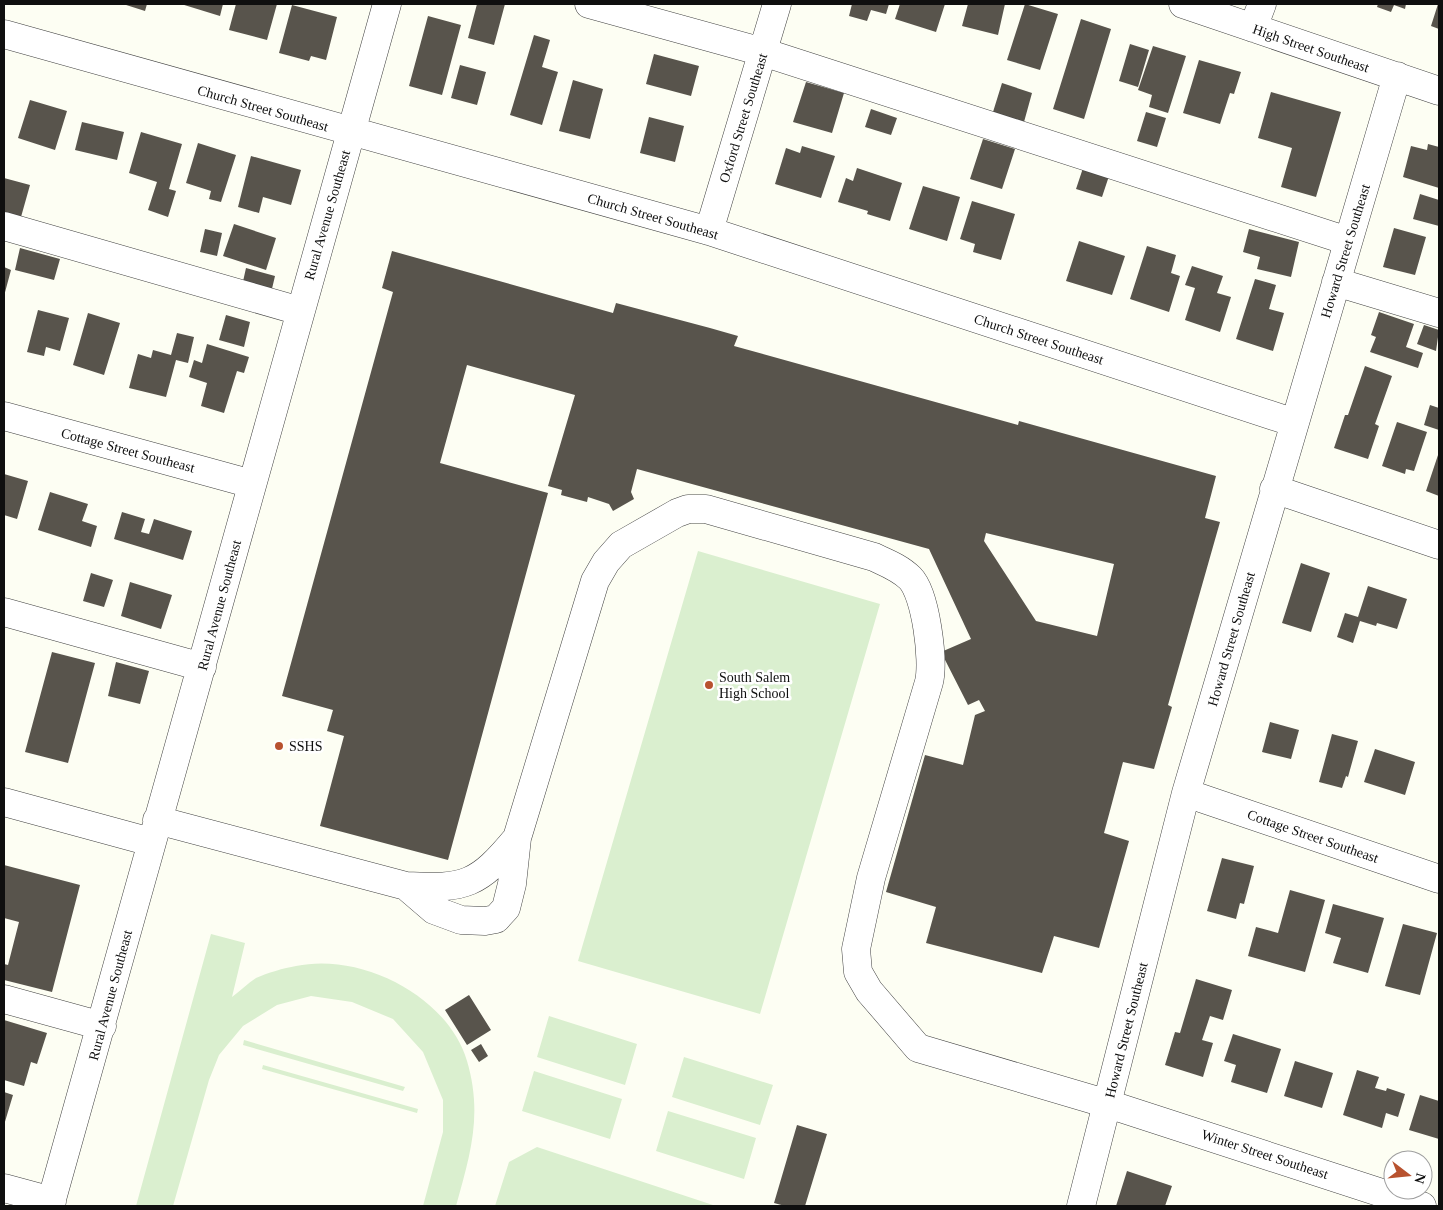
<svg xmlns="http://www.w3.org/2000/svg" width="1443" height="1210" viewBox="0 0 1443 1210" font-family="'Times New Roman',serif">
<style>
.pitch{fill:#daefcf}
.building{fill:#58544c;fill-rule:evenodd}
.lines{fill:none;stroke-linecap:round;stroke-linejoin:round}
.minor-casing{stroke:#424242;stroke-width:29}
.minor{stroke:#fff;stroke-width:28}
.poi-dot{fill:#b8522f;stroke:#fff;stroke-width:2}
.labels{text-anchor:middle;stroke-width:5;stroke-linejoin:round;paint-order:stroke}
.street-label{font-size:14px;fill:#0f0f0f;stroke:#fff}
.poi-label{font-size:14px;fill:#0f0f0f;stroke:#fff;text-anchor:start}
</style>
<rect width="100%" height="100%" fill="#fdfef3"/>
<!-- pitch -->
<path class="pitch" d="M 698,551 L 880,604 L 760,1014 L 578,961 Z
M 211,934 L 245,943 L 232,997 C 240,991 248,983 256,978 C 267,973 284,968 296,966 C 361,952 448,996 467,1061 C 483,1115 470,1155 456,1206 L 423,1206 L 443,1132 L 443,1100 L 423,1052 L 393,1019 L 352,1002 L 311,996 L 277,1005 L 243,1026 L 219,1055 L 209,1080 L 173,1206 L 136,1206 Z
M 549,1016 L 637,1044 L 625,1085 L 537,1057 Z
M 244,1040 L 405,1087 L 403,1091 L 243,1045 Z
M 684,1057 L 773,1085 L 760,1125 L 672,1097 Z
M 263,1065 L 418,1109 L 417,1113 L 262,1069 Z
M 534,1071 L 622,1099 L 610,1139 L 522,1111 Z
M 668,1111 L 756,1138 L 744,1179 L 656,1151 Z
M 537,1147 L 716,1206 L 495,1206 L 509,1162 Z"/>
<!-- building -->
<path class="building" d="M 123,4 L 147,4 L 145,11 Z
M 181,4 L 223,4 L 220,16 Z
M 236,4 L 277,4 L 267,40 L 229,30 Z
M 477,4 L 505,4 L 494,45 L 468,38 Z
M 852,4 L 889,4 L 886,14 L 871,10 L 867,21 L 849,16 Z
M 900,4 L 945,4 L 936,32 L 895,19 Z
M 968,4 L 1005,4 L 998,35 L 962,26 Z
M 1025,4 L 1058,14 L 1040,70 L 1007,60 Z
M 1378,4 L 1406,4 L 1405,9 L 1394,5 L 1391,12 L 1377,7 Z
M 1438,4 L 1439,4 L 1439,29 L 1431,26 Z
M 292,5 L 337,17 L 326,60 L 311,56 L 309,61 L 279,53 Z
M 428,16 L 461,25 L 442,95 L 409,86 Z
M 1081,19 L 1111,29 L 1084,119 L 1053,109 Z
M 534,35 L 550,40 L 542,67 L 558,72 L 542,125 L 510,115 Z
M 1130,44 L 1149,50 L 1138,87 L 1119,81 Z
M 1153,46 L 1186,56 L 1168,113 L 1149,107 L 1152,95 L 1138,90 Z
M 654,54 L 699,66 L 691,96 L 646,84 Z
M 1199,60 L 1241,72 L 1234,94 L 1230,93 L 1220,124 L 1183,113 Z
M 460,65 L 486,72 L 477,105 L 451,98 Z
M 573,80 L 603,89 L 590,139 L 559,131 Z
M 806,82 L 844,93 L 832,133 L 793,122 Z
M 1002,83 L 1032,93 L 1024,122 L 993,112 Z
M 1271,92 L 1341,112 L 1316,197 L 1281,187 L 1292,148 L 1258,138 Z
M 30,100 L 67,111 L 55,150 L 18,138 Z
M 871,109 L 897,118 L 891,135 L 865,127 Z
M 1146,112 L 1166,118 L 1157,147 L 1137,141 Z
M 649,117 L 684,126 L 675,162 L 640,153 Z
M 82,122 L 124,132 L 117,160 L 75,150 Z
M 141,132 L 182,144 L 169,189 L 176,191 L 168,217 L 148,210 L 157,182 L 129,173 Z
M 983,139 L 1015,149 L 1002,189 L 970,179 Z
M 198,143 L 236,155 L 221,202 L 209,199 L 211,191 L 186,183 Z
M 1428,144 L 1439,147 L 1439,188 L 1403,177 L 1411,146 L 1427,150 Z
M 802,146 L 835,156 L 821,198 L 775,184 L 786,148 L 800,153 Z
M 251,156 L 301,170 L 291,205 L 263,197 L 259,213 L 238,207 Z
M 857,168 L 902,183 L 890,221 L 867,214 L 868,211 L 838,202 L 846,178 L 853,181 Z
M 1083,168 L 1109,176 L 1102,197 L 1076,189 Z
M 4,178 L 30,185 L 21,217 L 4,212 Z
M 923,186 L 960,197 L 947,241 L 909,229 Z
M 1420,194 L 1439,200 L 1439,226 L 1413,219 Z
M 972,201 L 1015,214 L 1001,260 L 973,252 L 975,244 L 960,239 Z
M 234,224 L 276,238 L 266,270 L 223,256 Z
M 1394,228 L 1426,237 L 1415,275 L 1383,267 Z
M 205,229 L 222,233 L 217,256 L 200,252 Z
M 1249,229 L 1299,242 L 1291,277 L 1257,269 L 1260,257 L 1243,252 Z
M 1079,241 L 1125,256 L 1112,295 L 1066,281 Z
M 1147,246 L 1176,255 L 1171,273 L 1180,276 L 1169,312 L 1130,299 Z
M 20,248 L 60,259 L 54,280 L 15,270 Z
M 392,251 L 613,313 L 616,303 L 710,328 L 738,336 L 734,346 L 1018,425 L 1019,421 L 1216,476 L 1205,518 L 1220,522 L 1168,705 L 1172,707 L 1154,769 L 1123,762 L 1104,833 L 1129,841 L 1099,948 L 1054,936 L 1042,973 L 926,943 L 936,907 L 886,892 L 925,755 L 963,765 L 975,715 L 985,711 L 979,700 L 968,705 L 941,652 L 971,639 L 929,549 L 637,469 L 631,492 L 634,499 L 613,511 L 609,504 L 588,497 L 587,502 L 561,495 L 562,490 L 548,486 L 575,395 L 467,365 L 440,463 L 548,493 L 448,860 L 320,826 L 344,736 L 327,731 L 333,710 L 282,696 L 393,292 L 382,288 ZM 986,533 L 1114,564 L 1097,636 L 1036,621 L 984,541 Z
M 1192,266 L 1223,276 L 1217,293 L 1231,297 L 1220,332 L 1185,320 L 1195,288 L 1185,285 Z
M 4,267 L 11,270 L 4,296 Z
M 246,268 L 275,276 L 271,293 L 242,286 Z
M 1255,279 L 1276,285 L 1269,309 L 1284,313 L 1273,351 L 1236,339 Z
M 38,310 L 69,318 L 60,351 L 46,347 L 44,356 L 27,352 Z
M 1379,312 L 1414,324 L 1406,347 L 1423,353 L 1418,368 L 1370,352 L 1376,337 L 1371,335 Z
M 88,313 L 120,323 L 104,375 L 73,365 Z
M 226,315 L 250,322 L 244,347 L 219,340 Z
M 1424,325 L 1439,330 L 1436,351 L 1417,344 Z
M 177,333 L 194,337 L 188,363 L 176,360 L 166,397 L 129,388 L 138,354 L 151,358 L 153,350 L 171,355 Z
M 207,344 L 249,357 L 244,373 L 237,371 L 224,413 L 201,406 L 207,383 L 189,377 L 194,360 L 202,363 Z
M 1365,366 L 1392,376 L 1375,424 L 1379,426 L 1368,459 L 1334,448 L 1345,415 L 1348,415 Z
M 1430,405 L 1439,408 L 1439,430 L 1424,425 Z
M 1397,422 L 1427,432 L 1414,471 L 1406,469 L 1405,474 L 1382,466 Z
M 1439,452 L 1439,496 L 1426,491 Z
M 4,474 L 28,481 L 17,519 L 4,515 Z
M 50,492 L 88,504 L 82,521 L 97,526 L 91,547 L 38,530 Z
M 122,512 L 145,519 L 141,532 L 149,534 L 154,519 L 192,531 L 183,560 L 114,539 Z
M 1301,563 L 1330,573 L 1311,632 L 1282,623 Z
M 91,573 L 113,580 L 104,607 L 83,601 Z
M 130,582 L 172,595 L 161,629 L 121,616 Z
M 1368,586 L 1407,599 L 1397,629 L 1377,623 L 1376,626 L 1360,621 L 1353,643 L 1337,637 L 1345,613 L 1358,617 Z
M 52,652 L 95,663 L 68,763 L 25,752 Z
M 116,662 L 149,671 L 140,704 L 108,696 Z
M 1270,722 L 1299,730 L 1291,759 L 1262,752 Z
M 1332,734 L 1358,741 L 1348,777 L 1346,776 L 1342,788 L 1319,782 Z
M 1375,749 L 1415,762 L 1405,795 L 1364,782 Z
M 1222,858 L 1254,866 L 1244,904 L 1240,903 L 1236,919 L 1207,911 Z
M 4,865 L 80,885 L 52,992 L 4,980 L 4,964 L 8,965 L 19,922 L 4,918 Z
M 1290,890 L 1325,900 L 1305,972 L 1248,956 L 1256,927 L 1278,933 Z
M 1333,904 L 1384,918 L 1368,973 L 1333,963 L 1341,938 L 1325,933 Z
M 1403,924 L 1437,933 L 1420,995 L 1385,986 Z
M 1196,979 L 1232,990 L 1223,1020 L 1210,1016 L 1202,1040 L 1213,1043 L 1203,1077 L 1165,1065 L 1175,1032 L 1180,1033 Z
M 469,995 L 491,1030 L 467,1045 L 445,1010 Z
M 4,1020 L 47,1033 L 37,1064 L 31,1062 L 24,1086 L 4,1080 Z
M 1233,1034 L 1281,1049 L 1267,1093 L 1231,1082 L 1236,1065 L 1224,1061 Z
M 481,1044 L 488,1056 L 479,1062 L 471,1050 Z
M 1295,1061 L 1333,1073 L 1322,1108 L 1284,1096 Z
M 1357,1070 L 1379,1077 L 1375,1088 L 1386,1091 L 1387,1088 L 1405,1094 L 1398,1117 L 1386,1113 L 1382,1128 L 1343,1115 Z
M 4,1092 L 13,1095 L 4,1125 Z
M 1420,1095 L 1439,1101 L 1439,1139 L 1409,1130 Z
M 797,1125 L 827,1134 L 805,1206 L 785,1206 L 774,1203 Z
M 1127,1171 L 1172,1186 L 1165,1206 L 1116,1206 Z"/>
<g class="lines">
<!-- minor casing -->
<g class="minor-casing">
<path id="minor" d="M 589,4 L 763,52 L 1348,241
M 1183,4 L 1439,91
M 1253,28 L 1262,4
M 4,34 L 709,231 L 1295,423
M 4,226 L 300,311
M 709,231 L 777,4
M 1336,282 L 1439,313
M 4,416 L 252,484
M 1274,489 L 1439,545
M 4,612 L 202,667
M 1186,793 L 1439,879
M 4,802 L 151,842
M 157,820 L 406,886
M 517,838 C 478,885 466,889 406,886 L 434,910 L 461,920 L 485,921 L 496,919 L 506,908 L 512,884 L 517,838 L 595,581 L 606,562 L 621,545 L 677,513 L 688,509 L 706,509 L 874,557 C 887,563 900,568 910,578 C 926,594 934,661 929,682 L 871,878 L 856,949 L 858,972 L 869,991 L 918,1048 L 1108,1104 L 1422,1206
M 4,999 L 102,1026
M 4,1188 L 52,1201
M 50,1206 L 387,4
M 1081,1206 L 1186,793 L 1397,76"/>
</g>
<!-- minor -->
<use href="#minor" class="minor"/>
</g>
<!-- markers -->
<g class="poi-dot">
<circle cx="709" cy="685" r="5"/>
<circle cx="279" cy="746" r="5"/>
</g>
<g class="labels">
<!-- street labels -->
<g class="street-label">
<text transform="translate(1311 48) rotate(19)" y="5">High Street Southeast</text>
<text transform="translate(263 108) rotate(16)" y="5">Church Street Southeast</text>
<text transform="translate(743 118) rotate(-73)" y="5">Oxford Street Southeast</text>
<text transform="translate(327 215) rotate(-74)" y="5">Rural Avenue Southeast</text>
<text transform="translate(653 216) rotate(16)" y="5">Church Street Southeast</text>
<text transform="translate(1345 251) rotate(-73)" y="5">Howard Street Southeast</text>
<text transform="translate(1039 339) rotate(18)" y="5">Church Street Southeast</text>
<text transform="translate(128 450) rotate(15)" y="5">Cottage Street Southeast</text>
<text transform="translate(219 605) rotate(-75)" y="5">Rural Avenue Southeast</text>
<text transform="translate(1231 639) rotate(-74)" y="5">Howard Street Southeast</text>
<text transform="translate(1313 836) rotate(19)" y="5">Cottage Street Southeast</text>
<text transform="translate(110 995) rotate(-75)" y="5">Rural Avenue Southeast</text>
<text transform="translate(1126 1030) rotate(-76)" y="5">Howard Street Southeast</text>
<text transform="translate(1265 1154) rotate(18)" y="5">Winter Street Southeast</text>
</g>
<!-- poi labels -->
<g class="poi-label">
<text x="719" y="682">South Salem<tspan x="719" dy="16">High School</tspan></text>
<text x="289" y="751">SSHS</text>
</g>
</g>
<!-- border -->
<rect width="1443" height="1210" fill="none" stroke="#0f0f0f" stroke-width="10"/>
<!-- north arrow -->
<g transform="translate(1408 1175) rotate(106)"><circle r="24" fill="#ffffff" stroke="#9f9f9f"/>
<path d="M0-4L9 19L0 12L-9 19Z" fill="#b8522f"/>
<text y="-8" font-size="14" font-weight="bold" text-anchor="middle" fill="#0f0f0f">N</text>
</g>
</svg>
